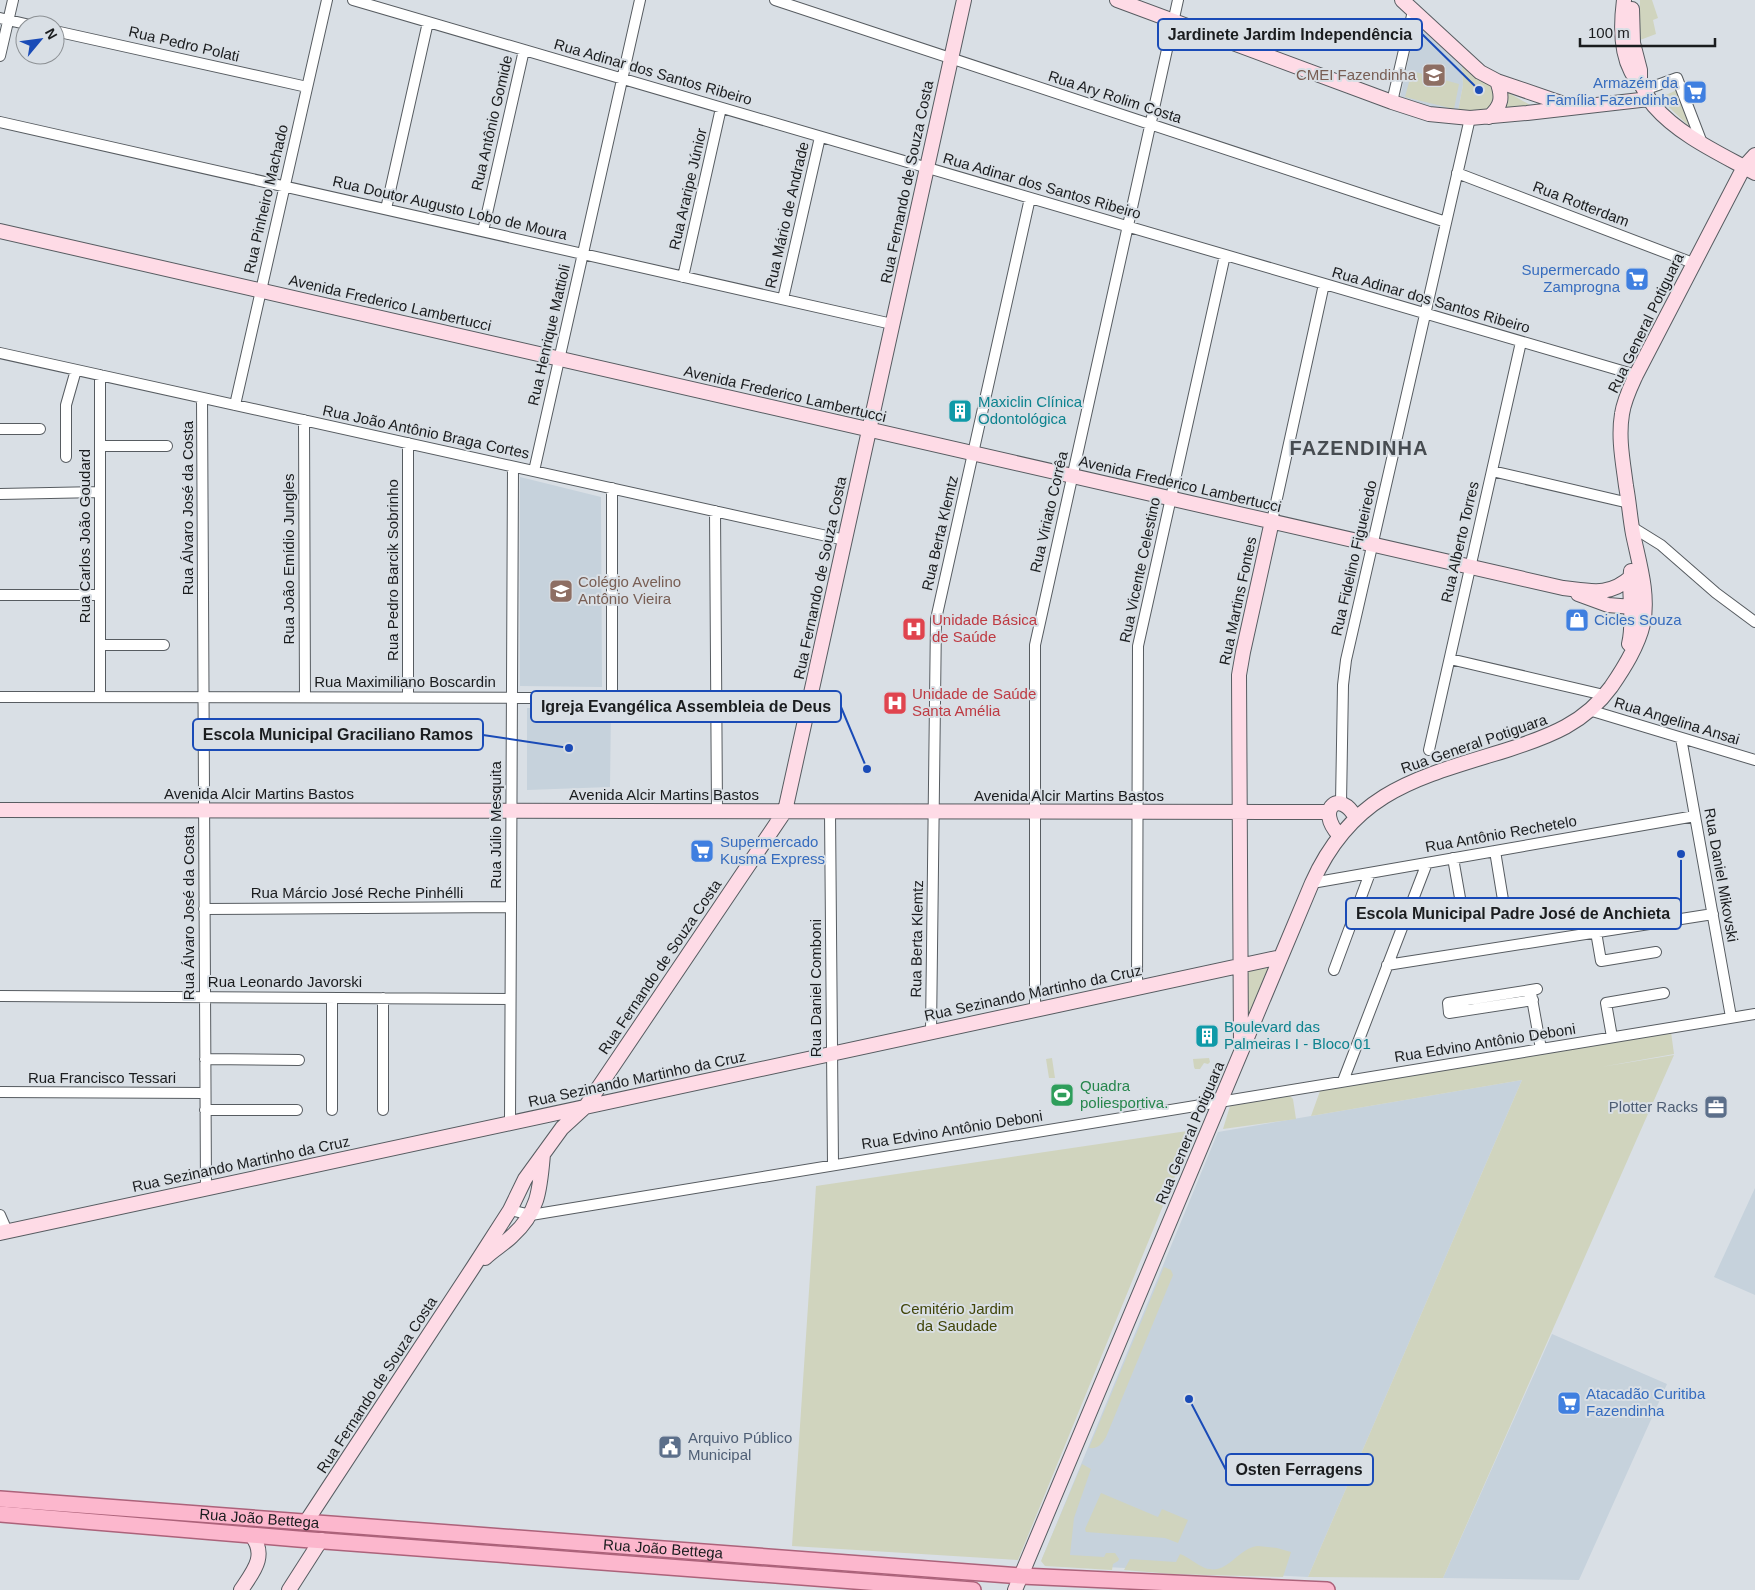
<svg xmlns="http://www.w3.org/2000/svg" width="1755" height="1590" viewBox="0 0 1755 1590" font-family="Arial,sans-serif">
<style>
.built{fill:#c6d2dc}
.green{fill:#d0d4be}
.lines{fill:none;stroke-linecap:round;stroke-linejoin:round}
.street-casing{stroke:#575c61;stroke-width:12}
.secondary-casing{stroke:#575c61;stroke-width:16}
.primary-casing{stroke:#ac627a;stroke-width:18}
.street{stroke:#fff;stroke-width:10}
.secondary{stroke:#fedbe6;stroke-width:14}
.primary{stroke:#fcb7cd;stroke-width:15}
.labels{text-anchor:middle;stroke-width:4;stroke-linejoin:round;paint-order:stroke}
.street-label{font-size:15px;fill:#1a1c1e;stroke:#d9dfe5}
.education-label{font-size:15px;fill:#785e54;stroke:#d9dfe5;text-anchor:end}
.shop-label{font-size:15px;fill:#366cbe;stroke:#d9dfe5;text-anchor:start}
.culture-label{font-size:15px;fill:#0d838f;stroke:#d9dfe5;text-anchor:start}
.health-label{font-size:15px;fill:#be3a42;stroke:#d9dfe5;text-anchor:start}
.leisure-label{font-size:15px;fill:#27864d;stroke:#d9dfe5;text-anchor:start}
.service-label{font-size:15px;fill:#4e5e75;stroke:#d9dfe5;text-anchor:end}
.park-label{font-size:15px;fill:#414508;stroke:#d9dfe5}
.district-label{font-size:20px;font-weight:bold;letter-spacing:1px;fill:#474c51;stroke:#d9dfe5}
.leader{fill:none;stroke:#1a4bb7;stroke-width:2}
.callout-dot{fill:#1a4bb7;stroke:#d9dfe5;stroke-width:2}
.callout{fill:#d9dfe5;stroke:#1a4bb7;stroke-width:2}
.callout-label{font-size:16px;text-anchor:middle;font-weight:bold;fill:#1a1c1e}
</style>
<rect width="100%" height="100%" fill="#d9dfe5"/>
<!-- built -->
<path class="built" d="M 1416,24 L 1462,65 L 1463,85 L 1458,111 L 1431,108 L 1400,98 Z
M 520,477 L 601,497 L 602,687 L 520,686 Z
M 527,708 L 611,708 L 610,787 L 527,790 Z
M 1522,1080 L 1308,1577 L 1045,1564 L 1042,1559 L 1218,1132 Z
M 1755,1188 L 1755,1295 L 1714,1277 Z
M 1552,1334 L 1667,1384 L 1579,1580 L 1443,1578 Z"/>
<!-- green -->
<path class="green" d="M 1640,0 L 1652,0 L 1658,18 L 1653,20 L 1656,34 L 1640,40 Z
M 1462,65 L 1477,75 L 1491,83 L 1496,93 L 1491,109 L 1458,111 L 1463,85 Z
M 1412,71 L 1459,84 L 1454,109 L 1405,97 Z
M 1677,90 L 1690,127 L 1659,98 Z
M 1507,92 L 1532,106 L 1504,108 L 1508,103 Z
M 1271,966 L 1248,1018 L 1247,970 Z
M 1671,1032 L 1674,1054 L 1601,1067 L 1674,1055 L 1443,1578 L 1308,1577 L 1522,1080 L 1311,1116 L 1320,1091 Z
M 1052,1058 L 1055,1078 L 1049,1078 L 1046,1059 Z
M 1209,1058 L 1210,1062 L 1208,1064 L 1204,1063 L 1200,1069 L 1195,1069 L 1194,1067 L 1193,1059 Z
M 1067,1085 L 1068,1103 L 1058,1104 L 1056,1086 Z
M 1290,1096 L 1293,1099 L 1296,1119 L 1223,1129 L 1230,1106 Z
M 1194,1130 L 1018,1560 L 792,1546 L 816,1186 Z
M 1164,1267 L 1171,1270 L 1173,1275 L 1106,1437 C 1102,1444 1098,1449 1089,1448 Z
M 1082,1464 L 1091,1469 L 1074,1518 L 1070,1555 L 1104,1557 L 1106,1553 L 1115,1553 L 1119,1559 L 1118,1561 L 1113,1564 L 1112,1570 L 1045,1566 L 1041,1561 Z
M 1101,1493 L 1158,1517 L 1162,1509 L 1188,1520 L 1178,1543 L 1165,1538 L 1086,1532 L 1085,1529 Z
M 1258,1546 L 1277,1548 L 1291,1552 L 1283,1577 L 1172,1574 L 1124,1570 L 1130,1559 L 1176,1562 L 1180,1554 C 1189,1557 1195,1564 1205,1568 C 1228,1576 1237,1548 1258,1546 Z"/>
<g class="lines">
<!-- street casing -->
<g class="street-casing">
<path id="street" d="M 353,0 L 1636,375
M 775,0 L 1446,222
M 0,18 L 30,25
M 55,31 L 307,87
M 0,56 L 13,0
M 1644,90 L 1677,78 L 1702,143
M 1392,102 L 1413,11
M 0,122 L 892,324
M 1457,173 L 1693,263
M 386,209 L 428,22
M 483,231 L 524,50
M 683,277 L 721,108
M 783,299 L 820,137
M 0,353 L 845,540
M 100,375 L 100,697
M 202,398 L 206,1188
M 235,405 L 327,0
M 304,420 L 305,697
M 0,429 L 40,429
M 408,443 L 408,697
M 100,446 L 167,446
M 66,457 L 66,405 L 76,370
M 534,471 L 640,0
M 1492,471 L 1629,503
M 612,488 L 612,697
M 0,494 L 100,492
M 715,511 L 717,811
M 1272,521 L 1324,284
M 1632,527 L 1661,545 L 1716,593 L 1755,622
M 0,595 L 100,595
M 100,645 L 164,645
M 1450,659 L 1604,695
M 0,697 L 810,698
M 1589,710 L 1755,760
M 1681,738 L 1731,1017
M 1429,750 L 1521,342
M 1341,803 L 1343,685 L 1346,660 L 1470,118
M 830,812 L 833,1165
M 1495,851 L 1504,906
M 1453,858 L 1463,915
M 1312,883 L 1695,816
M 204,909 L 511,907
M 1596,932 L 1601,961 L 1656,952
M 1387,965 L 1713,914
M 1334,970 L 1370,873
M 1137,987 L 1138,646 L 1225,255
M 1531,993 L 1541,1049
M 0,996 L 510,999
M 1533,1000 L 1449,1013 L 1448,1003 L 1537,989
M 1035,1009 L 1035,645 L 1178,0
M 931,1032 L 936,619 L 1030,198
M 1612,1037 L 1606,1003 L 1664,993
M 205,1059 L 299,1060
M 1343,1081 L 1427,863
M 0,1092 L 205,1093
M 205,1110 L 297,1110
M 332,1110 L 332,998
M 383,1110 L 383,998
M 510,1123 L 513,467
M 510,1210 L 531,1215 L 1755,1014
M 0,1215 L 7,1231"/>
</g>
<!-- secondary casing -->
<g class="secondary-casing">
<path id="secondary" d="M 1117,0 L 1392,102 L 1429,114 L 1470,118 L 1527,113 L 1649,99
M 1402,0 L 1480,72 L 1497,81 L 1570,106
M 1624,0 C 1621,23 1620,50 1631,71 C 1633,76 1637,79 1640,83 C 1645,90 1648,99 1654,106 C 1680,136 1721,154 1755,173
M 1632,9 L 1633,43 L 1640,70 L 1640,81
M 1489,117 C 1502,106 1503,97 1497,81
M 0,231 L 1563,588 C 1590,591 1609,597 1631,577
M 1578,594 L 1608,605 L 1632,607
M 1629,644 C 1635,620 1628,596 1631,571
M 0,810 L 1328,812
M 1339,835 C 1315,809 1340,788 1356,818
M 1241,1046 L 1239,675 L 1243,652 L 1272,521
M 0,1233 L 1281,957
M 485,1258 C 493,1250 504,1244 512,1236 C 539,1212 540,1188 543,1154
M 306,1522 L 474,1266 L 510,1210 L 525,1179 L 562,1128 L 586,1106 L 785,811 L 964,0
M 241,1590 C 253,1572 268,1555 251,1535
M 289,1590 L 321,1540
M 1015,1590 L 1312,883 C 1354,789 1421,777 1510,749 C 1550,736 1585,723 1611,687 C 1624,668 1638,646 1643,624 C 1649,594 1639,563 1633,534 C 1630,518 1629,502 1626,486 C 1623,462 1618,438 1622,414 C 1624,400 1630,388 1636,375 L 1744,167 L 1755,155"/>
</g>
<!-- primary casing -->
<g class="primary-casing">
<g id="primary">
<path id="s1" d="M 0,1499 L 1021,1576 L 1327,1590"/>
<path d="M 0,1514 L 298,1539 L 973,1590"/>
</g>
</g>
<!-- street -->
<use href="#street" class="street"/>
<!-- secondary -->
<use href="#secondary" class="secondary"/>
<!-- primary -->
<use href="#primary" class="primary"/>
</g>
<!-- icons -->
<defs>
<g id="school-square" transform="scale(1.25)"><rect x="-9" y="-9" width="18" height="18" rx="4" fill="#8d6e63" stroke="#d9dfe5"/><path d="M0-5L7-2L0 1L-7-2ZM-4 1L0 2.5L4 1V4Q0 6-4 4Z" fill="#fff"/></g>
<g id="supermarket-square" transform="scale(1.25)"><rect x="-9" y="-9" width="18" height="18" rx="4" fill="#3f7fe0" stroke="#d9dfe5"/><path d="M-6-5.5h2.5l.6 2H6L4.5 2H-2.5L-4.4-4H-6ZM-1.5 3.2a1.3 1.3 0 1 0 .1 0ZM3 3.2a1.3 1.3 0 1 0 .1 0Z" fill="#fff"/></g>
<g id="building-square" transform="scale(1.25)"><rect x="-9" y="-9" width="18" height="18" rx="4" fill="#0f9aa8" stroke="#d9dfe5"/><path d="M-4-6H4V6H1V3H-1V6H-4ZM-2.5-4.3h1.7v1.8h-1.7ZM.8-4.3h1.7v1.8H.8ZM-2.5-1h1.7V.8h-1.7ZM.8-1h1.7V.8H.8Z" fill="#fff"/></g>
<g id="shop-square" transform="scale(1.25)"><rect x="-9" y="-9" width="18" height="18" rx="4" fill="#3f7fe0" stroke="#d9dfe5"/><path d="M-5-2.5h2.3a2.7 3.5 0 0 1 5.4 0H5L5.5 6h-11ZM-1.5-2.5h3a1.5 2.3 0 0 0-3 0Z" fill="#fff"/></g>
<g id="hospital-square" transform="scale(1.25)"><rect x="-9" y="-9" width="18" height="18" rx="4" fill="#e0444e" stroke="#d9dfe5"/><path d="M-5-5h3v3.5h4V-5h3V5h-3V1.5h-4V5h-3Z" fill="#fff"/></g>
<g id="stadium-square" transform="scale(1.25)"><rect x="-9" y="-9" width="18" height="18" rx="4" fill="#2e9e5b" stroke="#d9dfe5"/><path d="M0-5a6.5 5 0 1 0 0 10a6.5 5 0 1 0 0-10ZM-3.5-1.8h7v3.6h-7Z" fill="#fff"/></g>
<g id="office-square" transform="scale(1.25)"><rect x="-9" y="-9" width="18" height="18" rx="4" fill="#5c6f8a" stroke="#d9dfe5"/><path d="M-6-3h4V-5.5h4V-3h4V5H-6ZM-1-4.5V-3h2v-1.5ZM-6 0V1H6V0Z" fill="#fff"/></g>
<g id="civic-square" transform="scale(1.25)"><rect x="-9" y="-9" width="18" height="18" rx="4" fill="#5c6f8a" stroke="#d9dfe5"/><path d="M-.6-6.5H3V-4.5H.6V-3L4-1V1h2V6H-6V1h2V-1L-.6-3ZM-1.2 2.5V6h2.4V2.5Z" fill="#fff"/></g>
</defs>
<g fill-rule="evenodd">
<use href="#school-square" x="1434" y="75"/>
<use href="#supermarket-square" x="1695" y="92"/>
<use href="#supermarket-square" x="1637" y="279"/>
<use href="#building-square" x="960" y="411"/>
<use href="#school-square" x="561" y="591"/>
<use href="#shop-square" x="1577" y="620"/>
<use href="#hospital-square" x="914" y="629"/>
<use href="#hospital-square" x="895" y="703"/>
<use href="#supermarket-square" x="702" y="851"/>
<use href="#building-square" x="1207" y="1036"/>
<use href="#stadium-square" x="1062" y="1095"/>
<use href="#office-square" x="1716" y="1107"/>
<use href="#supermarket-square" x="1569" y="1403"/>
<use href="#civic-square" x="670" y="1447"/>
</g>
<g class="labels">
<!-- street labels -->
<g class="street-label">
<text transform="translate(184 44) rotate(13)" y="5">Rua Pedro Polati</text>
<text transform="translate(653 72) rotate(16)" y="5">Rua Adinar dos Santos Ribeiro</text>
<text transform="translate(1115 97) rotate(18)" y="5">Rua Ary Rolim Costa</text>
<text transform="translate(492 123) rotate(-77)" y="5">Rua Antônio Gomide</text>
<text transform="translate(907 182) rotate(-78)" y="5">Rua Fernando de Souza Costa</text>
<text transform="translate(1042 186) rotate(16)" y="5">Rua Adinar dos Santos Ribeiro</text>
<text transform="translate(688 189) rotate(-77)" y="5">Rua Araripe Júnior</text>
<text transform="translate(266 199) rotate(-77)" y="5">Rua Pinheiro Machado</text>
<text transform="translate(1581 204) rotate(21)" y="5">Rua Rotterdam</text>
<text transform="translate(450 208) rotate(13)" y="5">Rua Doutor Augusto Lobo de Moura</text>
<text transform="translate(787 215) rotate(-77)" y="5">Rua Mário de Andrade</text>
<text transform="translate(1431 300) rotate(16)" y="5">Rua Adinar dos Santos Ribeiro</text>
<text transform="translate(390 303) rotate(13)" y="5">Avenida Frederico Lambertucci</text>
<text transform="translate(1646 323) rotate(-64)" y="5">Rua General Potiguara</text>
<text transform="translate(549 335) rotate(-77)" y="5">Rua Henrique Mattioli</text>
<text transform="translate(785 394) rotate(13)" y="5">Avenida Frederico Lambertucci</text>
<text transform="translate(426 432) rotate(12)" y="5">Rua João Antônio Braga Cortes</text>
<text transform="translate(1180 484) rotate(13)" y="5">Avenida Frederico Lambertucci</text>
<text transform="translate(188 508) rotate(-90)" y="5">Rua Álvaro José da Costa</text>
<text transform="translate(1049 512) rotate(-77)" y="5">Rua Viriato Corrêa</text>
<text transform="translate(940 533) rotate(-77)" y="5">Rua Berta Klemtz</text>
<text transform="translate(85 536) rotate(-90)" y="5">Rua Carlos João Goudard</text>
<text transform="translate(1460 542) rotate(-77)" y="5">Rua Alberto Torres</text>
<text transform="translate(1354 558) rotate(-77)" y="5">Rua Fidelino Figueiredo</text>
<text transform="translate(289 559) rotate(-90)" y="5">Rua João Emídio Jungles</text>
<text transform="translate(393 570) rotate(-90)" y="5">Rua Pedro Barcik Sobrinho</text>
<text transform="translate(1140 570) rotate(-78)" y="5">Rua Vicente Celestino</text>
<text transform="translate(820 578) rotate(-78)" y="5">Rua Fernando de Souza Costa</text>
<text transform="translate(1238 601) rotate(-78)" y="5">Rua Martins Fontes</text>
<text x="405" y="687">Rua Maximiliano Boscardin</text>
<text transform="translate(1677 721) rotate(17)" y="5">Rua Angelina Ansai</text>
<text transform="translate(1474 744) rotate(-19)" y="5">Rua General Potiguara</text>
<text x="259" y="799">Avenida Alcir Martins Bastos</text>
<text x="664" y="800">Avenida Alcir Martins Bastos</text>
<text x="1069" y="801">Avenida Alcir Martins Bastos</text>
<text transform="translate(496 825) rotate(-90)" y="5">Rua Júlio Mesquita</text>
<text transform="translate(1501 834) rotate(-10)" y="5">Rua Antônio Rechetelo</text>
<text transform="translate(1721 875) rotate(80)" y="5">Rua Daniel Mikovski</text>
<text x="357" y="898">Rua Márcio José Reche Pinhélli</text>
<text transform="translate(189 913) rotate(-90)" y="5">Rua Álvaro José da Costa</text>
<text transform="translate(917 939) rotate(-89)" y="5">Rua Berta Klemtz</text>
<text transform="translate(660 967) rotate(-56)" y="5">Rua Fernando de Souza Costa</text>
<text x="285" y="987">Rua Leonardo Javorski</text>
<text transform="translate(816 988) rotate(-90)" y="5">Rua Daniel Comboni</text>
<text transform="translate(1033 993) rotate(-12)" y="5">Rua Sezinando Martinho da Cruz</text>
<text transform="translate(1485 1043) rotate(-9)" y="5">Rua Edvino Antônio Deboni</text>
<text x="102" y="1083">Rua Francisco Tessari</text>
<text transform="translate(637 1079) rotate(-12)" y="5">Rua Sezinando Martinho da Cruz</text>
<text transform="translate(952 1130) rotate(-9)" y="5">Rua Edvino Antônio Deboni</text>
<text transform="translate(1190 1133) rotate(-67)" y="5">Rua General Potiguara</text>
<text transform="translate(241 1164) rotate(-12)" y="5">Rua Sezinando Martinho da Cruz</text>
<text transform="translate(377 1385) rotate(-57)" y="5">Rua Fernando de Souza Costa</text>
<text dy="5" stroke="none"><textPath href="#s1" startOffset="260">Rua João Bettega</textPath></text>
<text dy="5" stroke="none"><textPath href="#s1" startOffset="665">Rua João Bettega</textPath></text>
</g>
<!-- education labels -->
<g class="education-label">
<text x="1416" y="80">CMEI Fazendinha</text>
<text x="578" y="587" text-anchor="start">Colégio Avelino<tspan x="578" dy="17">Antônio Vieira</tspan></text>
</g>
<!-- shop labels -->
<g class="shop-label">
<text x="1678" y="88" text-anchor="end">Armazém da<tspan x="1678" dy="17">Família Fazendinha</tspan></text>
<text x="1620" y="275" text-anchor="end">Supermercado<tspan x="1620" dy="17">Zamprogna</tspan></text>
<text x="1594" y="625">Cicles Souza</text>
<text x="720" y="847">Supermercado<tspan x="720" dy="17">Kusma Express</tspan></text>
<text x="1586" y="1399">Atacadão Curitiba<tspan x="1586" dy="17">Fazendinha</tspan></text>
</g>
<!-- culture labels -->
<g class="culture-label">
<text x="978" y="407">Maxiclin Clínica<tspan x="978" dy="17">Odontológica</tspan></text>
<text x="1224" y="1032">Boulevard das<tspan x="1224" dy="17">Palmeiras I - Bloco 01</tspan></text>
</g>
<!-- health labels -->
<g class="health-label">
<text x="932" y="625">Unidade Básica<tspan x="932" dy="17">de Saúde</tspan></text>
<text x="912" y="699">Unidade de Saúde<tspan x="912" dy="17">Santa Amélia</tspan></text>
</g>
<!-- leisure labels -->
<g class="leisure-label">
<text x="1080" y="1091">Quadra<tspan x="1080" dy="17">poliesportiva.</tspan></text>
</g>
<!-- service labels -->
<g class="service-label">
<text x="1698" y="1112">Plotter Racks</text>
<text x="688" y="1443" text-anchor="start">Arquivo Público<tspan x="688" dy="17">Municipal</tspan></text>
</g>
<!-- park labels -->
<g class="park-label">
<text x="957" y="1314">Cemitério Jardim<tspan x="957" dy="17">da Saudade</tspan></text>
</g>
<!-- district labels -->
<g class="district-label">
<text x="1359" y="455">FAZENDINHA</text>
</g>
</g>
<!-- callouts -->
<path class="leader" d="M1479 90L1422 34M867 769L841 707M569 748L483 735M1681 854L1681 914M1189 1399L1226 1470"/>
<g class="callout-dot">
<circle cx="1479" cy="90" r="5"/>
<circle cx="867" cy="769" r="5"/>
<circle cx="569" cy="748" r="5"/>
<circle cx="1681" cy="854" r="5"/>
<circle cx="1189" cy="1399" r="5"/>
</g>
<g class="callout">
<rect x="1158" y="19" width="264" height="31" rx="5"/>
<rect x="531" y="691" width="310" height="31" rx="5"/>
<rect x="193" y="719" width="290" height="31" rx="5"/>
<rect x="1346" y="898" width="335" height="31" rx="5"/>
<rect x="1226" y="1454" width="147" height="31" rx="5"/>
</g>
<g class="callout-label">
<text x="1290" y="40">Jardinete Jardim Independência</text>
<text x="686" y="712">Igreja Evangélica Assembleia de Deus</text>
<text x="338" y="740">Escola Municipal Graciliano Ramos</text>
<text x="1513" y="919">Escola Municipal Padre José de Anchieta</text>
<text x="1299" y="1475">Osten Ferragens</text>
</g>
<!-- north arrow -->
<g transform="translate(40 40) rotate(61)"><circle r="24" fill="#d9dfe5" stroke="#8d9195"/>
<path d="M0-4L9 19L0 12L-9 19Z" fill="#1a4bb7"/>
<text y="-8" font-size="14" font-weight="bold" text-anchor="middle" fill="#1a1c1e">N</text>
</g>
<!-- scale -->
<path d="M1580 38v8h135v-8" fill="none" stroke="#1a1c1e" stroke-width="2.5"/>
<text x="1588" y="38" font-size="15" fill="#1a1c1e" stroke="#d9dfe5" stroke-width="4" paint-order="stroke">100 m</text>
</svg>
